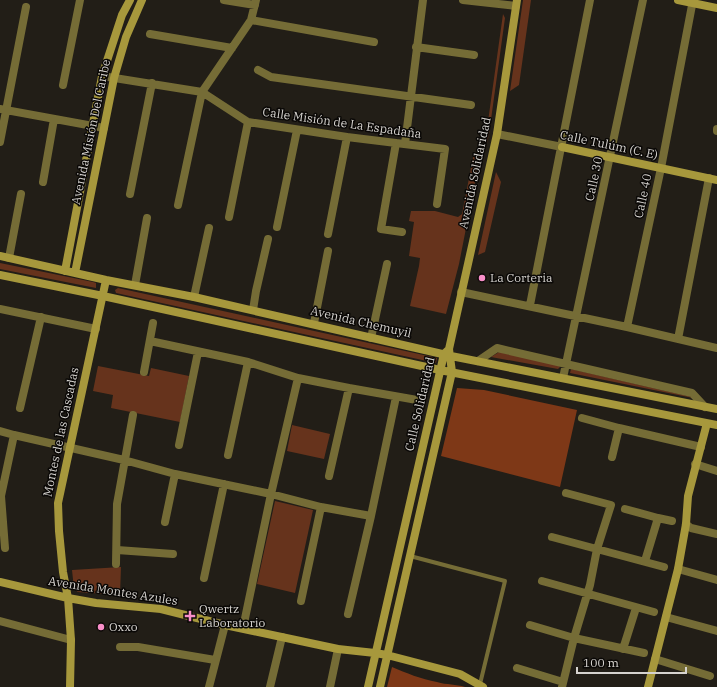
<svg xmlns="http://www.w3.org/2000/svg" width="717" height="687" viewBox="0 0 717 687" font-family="'IBM Plex Serif',serif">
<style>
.green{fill:#66331c}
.forest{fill:#7e3817}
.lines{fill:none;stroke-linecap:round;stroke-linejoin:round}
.lane{stroke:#756c36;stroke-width:4}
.street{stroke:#756c36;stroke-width:8}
.secondary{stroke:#a7983c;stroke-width:8}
.poi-dot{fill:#f98fc9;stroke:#0a0806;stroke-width:1.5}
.labels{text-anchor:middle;stroke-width:3;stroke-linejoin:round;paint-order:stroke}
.street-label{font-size:12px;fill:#d6d3cf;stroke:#0a0806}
.poi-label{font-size:12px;fill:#d6d3cf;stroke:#0a0806;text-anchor:start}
</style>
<rect width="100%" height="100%" fill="#221e17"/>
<!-- green -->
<path class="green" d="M 523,0 L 531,0 L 519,85 L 510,91 Z
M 503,14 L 505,18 L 489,134 L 487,143 L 485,143 Z
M 481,152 L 459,264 L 446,314 L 410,306 L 419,266 L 420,258 L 409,256 L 414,222 L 409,221 L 411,211 L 435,211 L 458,217 L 462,214 L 474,153 Z
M 496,172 L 501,182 L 485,252 L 478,255 Z
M 0,263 L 93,282 L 96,283 L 96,288 L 0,269 Z
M 118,288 L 437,358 L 436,363 L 116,293 L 115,290 Z
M 499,352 L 559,365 L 560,367 L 558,369 L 491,357 Z
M 98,366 L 149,376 L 151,368 L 189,376 L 180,422 L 111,408 L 113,395 L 93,391 Z
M 571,369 L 692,397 L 693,398 L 570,373 Z
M 292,425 L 330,434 L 324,459 L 287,451 Z
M 275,501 L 313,510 L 295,593 L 257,584 Z
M 121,567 L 120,595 L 78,592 L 74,589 L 72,570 Z"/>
<!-- forest -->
<path class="forest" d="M 457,388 L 484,390 L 577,410 L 560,487 L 441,456 Z
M 392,667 C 406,673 421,679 437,682 C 447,685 456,684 465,687 L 387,687 Z"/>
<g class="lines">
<!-- lane -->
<path class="lane" d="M 410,556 L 505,581 L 480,684"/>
<!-- street -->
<path class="street" d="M 224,0 L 255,5
M 463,0 L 516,6
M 251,20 L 374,42
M 150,34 L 232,48
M 416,47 L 474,55
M 258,70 L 271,77 L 471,105
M 102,76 L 202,92 L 248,122 L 347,137 L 445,149 L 437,204
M 63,85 L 80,0
M 0,109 L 104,128
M 717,129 L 717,131
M 497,134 L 562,147
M 0,142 L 26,7
M 396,143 L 381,229 L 402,232
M 405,144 L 423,0
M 43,182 L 54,119
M 130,194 L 152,83
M 178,205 L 202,92 L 251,20 L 256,0
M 229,217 L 248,122
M 277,227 L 297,130
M 328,234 L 347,137
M 9,258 L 21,194
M 135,285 L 147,218
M 461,292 L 627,327 L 717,348
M 194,297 L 209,228
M 530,305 L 590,0
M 0,309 L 96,329
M 253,310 L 256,291 L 268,239
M 314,323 L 328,251
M 627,327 L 661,168 L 693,0
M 371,338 L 387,264
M 678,339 L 709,178
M 150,341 L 248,362 L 298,378 L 349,388 L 417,400
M 478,361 L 497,348 L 692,393 L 705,407
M 144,372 L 153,323
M 563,378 L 643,0
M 20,408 L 41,317
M 582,418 L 619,428 L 701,447
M 0,431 L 14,435 L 124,460 L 175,474 L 271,494 L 321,507 L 371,516
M 179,445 L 198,352
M 228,455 L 248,362
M 612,457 L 619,428
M 695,464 L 717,471
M 329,476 L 349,388
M 625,509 L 658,518 L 645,561
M 658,518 L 672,521
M 165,522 L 175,474
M 686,524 L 691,528 L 717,534
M 552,537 L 664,567
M 5,548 L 1,496 L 14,435
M 117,550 L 173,554
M 116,564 L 117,504 L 133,415
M 678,569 L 717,580
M 204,578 L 224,484
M 542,581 L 654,612
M 301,601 L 321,507
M 348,614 L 371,516 L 396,397
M 666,617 L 717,631
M 0,621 L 71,640
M 530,625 L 574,638 L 644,653
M 243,628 L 271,494 L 298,378
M 120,647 L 138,647 L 215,660
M 623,649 L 636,608
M 655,659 L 710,676
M 517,668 L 563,682
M 209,687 L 225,625
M 270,687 L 282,637
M 330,687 L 338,649
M 562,687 L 574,638 L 590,585 L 597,549 L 611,505 L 566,493"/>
<!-- secondary -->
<path class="secondary" d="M 678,0 L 717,8
M 562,147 L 717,180
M 0,256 L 106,280 L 194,297 L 451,356 L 717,409
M 65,271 L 102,76 L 122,15 L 130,0
M 75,273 L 114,78 L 126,37 L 142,0
M 0,275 L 103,296 L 440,370 L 717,425
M 0,582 L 68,598 L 96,603 L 161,609 L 225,625 L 338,649 L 375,653 L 387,655 L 460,674 L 483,687
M 70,687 L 71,640 L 68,598 L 63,572 L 59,531 L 58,503 L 106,280
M 368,687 L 444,354 L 447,351
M 380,687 L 452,372 L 449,349 L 497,134 L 517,0
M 648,687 L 678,569 L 686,524 L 688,496 L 707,423"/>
</g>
<!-- markers -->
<g class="poi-dot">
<circle cx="482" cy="278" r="4"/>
<path d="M188 610h4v4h4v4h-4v4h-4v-4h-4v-4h4z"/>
<circle cx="101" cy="627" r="4"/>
</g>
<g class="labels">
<!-- street labels -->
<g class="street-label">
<text transform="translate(342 123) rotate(8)" y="4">Calle Misión de La Espadaña</text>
<text transform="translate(91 132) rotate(-78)" y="4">Avenida Misión Del Caribe</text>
<text transform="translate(609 145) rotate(12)" y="4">Calle Tulúm (C. E)</text>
<text transform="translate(475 173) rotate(-78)" y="4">Avenida Solidaridad</text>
<text transform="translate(594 179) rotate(-78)" y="4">Calle 30</text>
<text transform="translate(643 196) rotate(-78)" y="4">Calle 40</text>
<text transform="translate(361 322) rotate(13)" y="4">Avenida Chemuyil</text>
<text transform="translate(420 404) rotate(-77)" y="4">Calle Solidaridad</text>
<text transform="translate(61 432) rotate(-78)" y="4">Montes de las Cascadas</text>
<text transform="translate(113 591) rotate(9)" y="4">Avenida Montes Azules</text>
</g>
<!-- poi labels -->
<g class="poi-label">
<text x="490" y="282">La Corteria</text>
<text x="199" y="613">Qwertz<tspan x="199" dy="14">Laboratorio</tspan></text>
<text x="109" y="631">Oxxo</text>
</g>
</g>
<!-- scale -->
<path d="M577 667v6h109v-6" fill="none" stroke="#d6d3cf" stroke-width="2"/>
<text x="583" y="667" font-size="12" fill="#d6d3cf" stroke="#0a0806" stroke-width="3" paint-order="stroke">100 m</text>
</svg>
